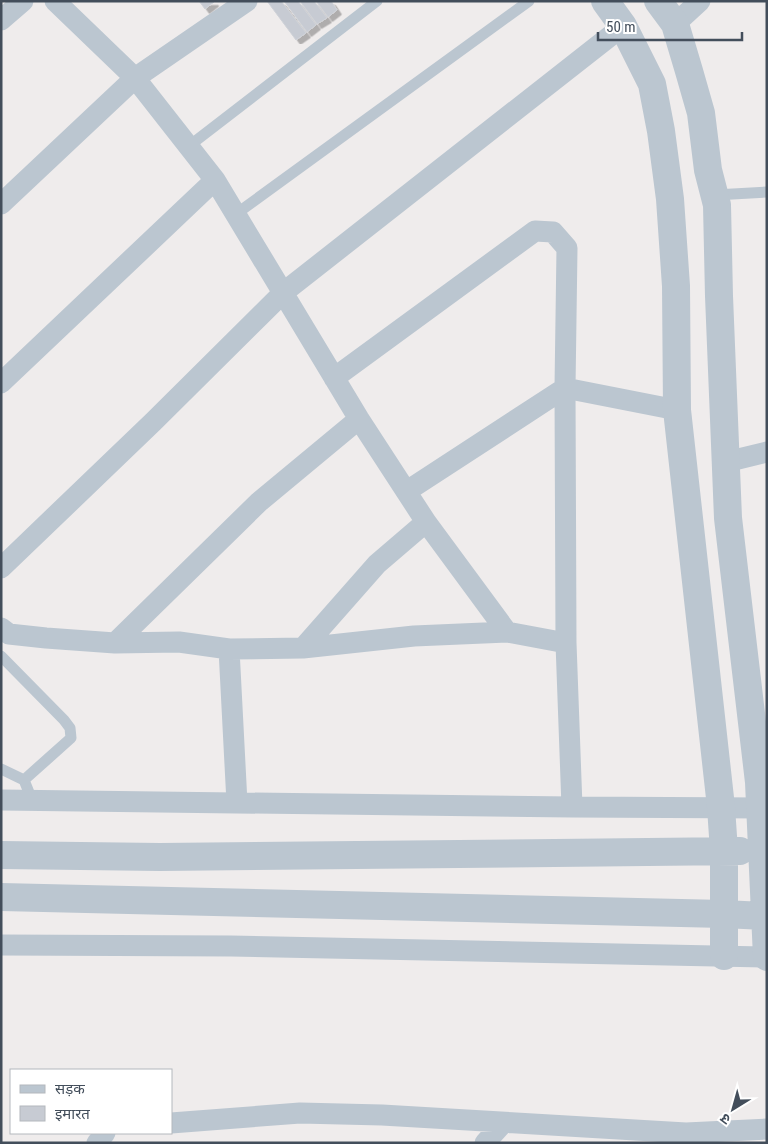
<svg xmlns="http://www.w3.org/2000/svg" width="768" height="1144" viewBox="0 0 768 1144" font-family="'Roboto Condensed','Noto Sans Devanagari',sans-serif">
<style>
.building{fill:#c7cbd3;stroke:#cfd2d8;filter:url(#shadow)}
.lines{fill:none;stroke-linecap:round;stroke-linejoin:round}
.service{stroke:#bbc6d0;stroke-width:11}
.minor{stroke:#bbc6d0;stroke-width:21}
.tertiary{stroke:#bbc6d0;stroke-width:28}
</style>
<defs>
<filter id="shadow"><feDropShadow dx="4.5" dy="4.5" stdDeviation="0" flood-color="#0004"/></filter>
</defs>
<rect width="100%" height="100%" fill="#efecec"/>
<!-- building -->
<path class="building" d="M 199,1 L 214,1 L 214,2 L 205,9 Z
M 267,1 L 281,1 L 306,33 L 296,40 Z
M 284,1 L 298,1 L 316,25 L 307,32 Z
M 300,1 L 314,1 L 327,18 L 317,24 Z
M 316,1 L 331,1 L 337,10 L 328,17 Z"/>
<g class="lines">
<!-- service -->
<path class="service" d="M 189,146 L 377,1
M 715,195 L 767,192
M 236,214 L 529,1
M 1,656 L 64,720 L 70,728 L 71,738 L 24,780
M 1,769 L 24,780 L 32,800"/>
<!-- minor -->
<path class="minor" d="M 1,20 L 23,1
M 675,24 L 700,1
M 1,204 L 135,78 L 247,1
M 334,378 L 535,231 L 553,232 L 567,248 L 565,388 L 566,643
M 1,383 L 215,180
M 726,462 L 767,452
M 407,491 L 565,388 L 677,410
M 1,568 L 153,422 L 284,292 L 623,26
M 1,628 L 9,634 L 46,638 L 115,643 L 179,642 L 229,649 L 303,648 L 414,636 L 507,632 L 426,522 L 359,419 L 215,180 L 135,78 L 55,1
M 115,643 L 259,502 L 359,419
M 303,648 L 377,564 L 426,522
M 229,649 L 237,803
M 1,800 L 572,807 L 566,643 L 507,632
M 572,807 L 767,808
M 1,945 L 231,946 L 767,957
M 171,1123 L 300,1113 L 382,1115 L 686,1133 L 767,1129
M 97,1143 L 105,1133
M 485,1143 L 503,1123"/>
<!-- tertiary -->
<path class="tertiary" d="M 605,1 L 623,26 L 652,84 L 661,131 L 670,199 L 676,286 L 677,410 L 721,807 L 724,851 L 724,956
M 658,1 L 675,24 L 689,71 L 701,113 L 708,170 L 717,205 L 719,296 L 728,518 L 759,782 L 767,957
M 1,855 L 160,857 L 740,851
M 1,897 L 724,914 L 765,916"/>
</g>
<!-- border -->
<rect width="768" height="1144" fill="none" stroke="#434e5b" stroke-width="5"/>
<!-- legend -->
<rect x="10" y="1069" width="162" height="65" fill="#ffffff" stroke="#b4b8bd"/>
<rect x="20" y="1085" width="25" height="8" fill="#bbc6d0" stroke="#b4b8bd"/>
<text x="55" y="1094" font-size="15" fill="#434e5b">सड़क</text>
<rect x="20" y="1106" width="25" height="15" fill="#c7cbd3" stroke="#b4b8bd"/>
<text x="55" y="1119" font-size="15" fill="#434e5b">इमारत</text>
<!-- north arrow -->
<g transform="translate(733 1109) rotate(217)" stroke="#ffffff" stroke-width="4" paint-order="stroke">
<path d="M0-4L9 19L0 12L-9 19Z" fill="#434e5b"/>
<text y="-8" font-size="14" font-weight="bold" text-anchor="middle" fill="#434e5b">उ</text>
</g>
<!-- scale -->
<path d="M598 32v8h144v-8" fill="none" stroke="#434e5b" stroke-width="2.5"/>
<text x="606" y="32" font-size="15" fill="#434e5b" stroke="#ffffff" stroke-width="4" paint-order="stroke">50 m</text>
</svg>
